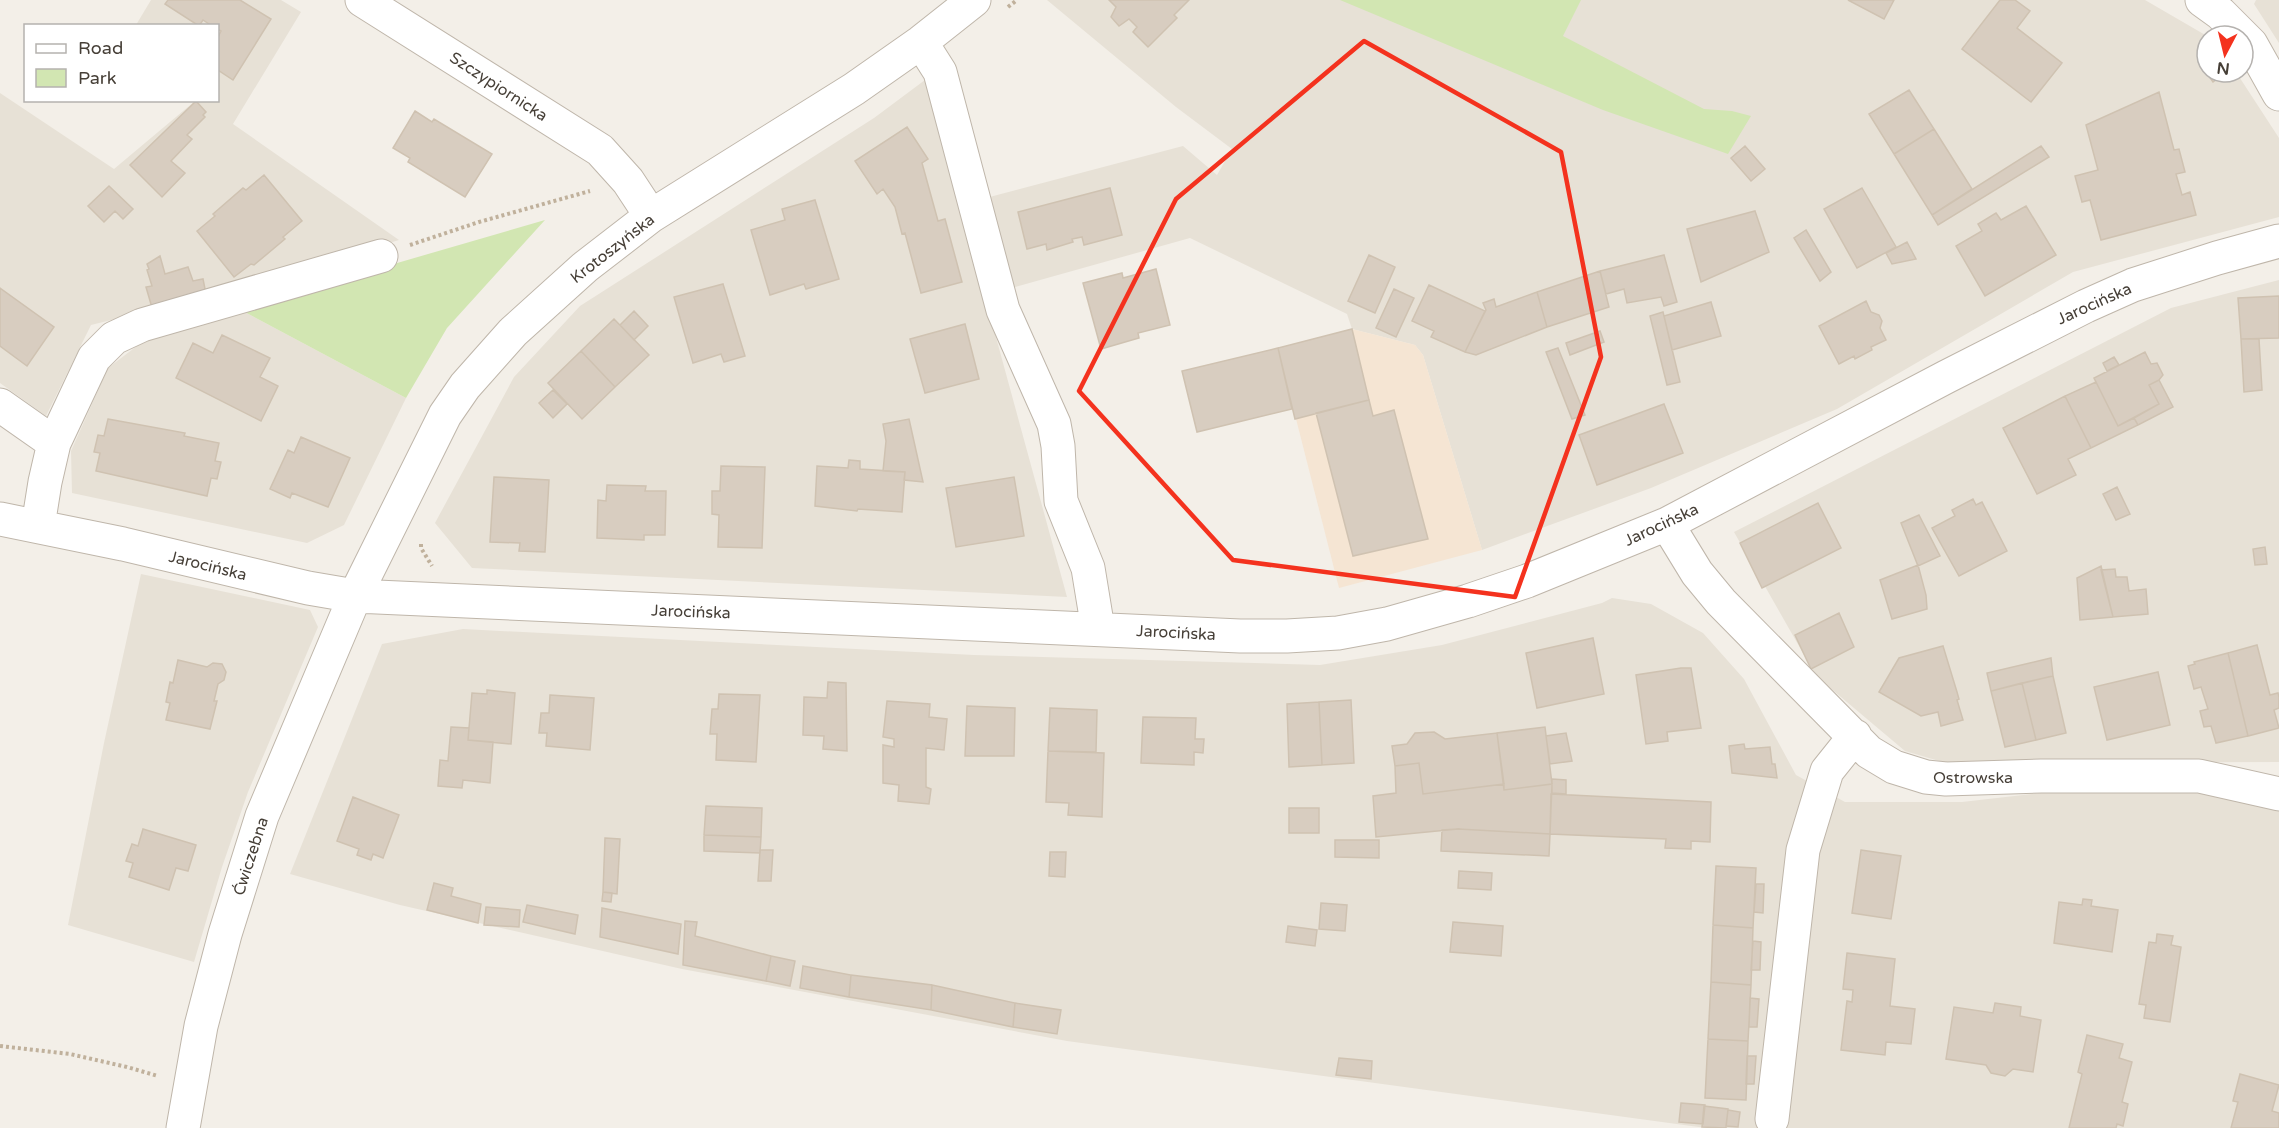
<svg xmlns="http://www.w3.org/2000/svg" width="2279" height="1128" viewBox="0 0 2279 1128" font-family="'Varela Round',sans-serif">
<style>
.residential{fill:#e7e1d6}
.commercial{fill:#f5e5d3}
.green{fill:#d2e6b2}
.building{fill:#d8cdc0;stroke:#cfc2b1;stroke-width:1.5}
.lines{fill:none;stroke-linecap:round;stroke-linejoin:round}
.minor-casing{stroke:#bfb6aa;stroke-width:35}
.path{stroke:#c0b19c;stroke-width:4;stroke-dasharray:3 3;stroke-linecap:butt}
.minor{stroke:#fff;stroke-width:33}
.marked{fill:none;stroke:#f4321e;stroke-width:4.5;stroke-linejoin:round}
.labels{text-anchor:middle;stroke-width:6;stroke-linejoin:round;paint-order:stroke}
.street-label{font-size:16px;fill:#463f37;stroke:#fff}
</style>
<rect width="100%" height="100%" fill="#f3efe8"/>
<!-- residential -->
<path class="residential" d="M 151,0 L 281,0 L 301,12 L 233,124 L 399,240 L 232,290 L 91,325 L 46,416 L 0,383 L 0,93 L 114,169 L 195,101 L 218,100 L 218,26 L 136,25 Z
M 1047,0 L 2145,0 L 2207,36 L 2207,72 L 2236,72 L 2279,138 L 2279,217 L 2073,272 L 1837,409 L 1651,488 L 1482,550 L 1423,355 L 1415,345 L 1352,329 L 1347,314 L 1190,238 L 1008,289 L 982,199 L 1183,146 L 1217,175 L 1232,149 L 1176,107 Z
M 2256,0 L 2279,0 L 2279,43 L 2254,4 Z
M 929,77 L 985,297 L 1067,597 L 472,568 L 435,523 L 514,377 L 580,306 L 874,118 Z
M 2279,280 L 2279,762 L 1946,763 L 1905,751 L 1816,676 L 1734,532 L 2171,308 Z
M 239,309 L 406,398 L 344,525 L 307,543 L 72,493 L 71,451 L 108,368 L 154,333 Z
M 141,574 L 310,610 L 318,627 L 248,792 L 222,867 L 194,962 L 68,925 L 104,743 Z
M 1612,598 L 1651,604 L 1703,633 L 1744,679 L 1796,775 L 1845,802 L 1962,802 L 2067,790 L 2184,791 L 2250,802 L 2279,809 L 2279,1128 L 1706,1128 L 1067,1041 L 682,969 L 400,905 L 290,874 L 382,644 L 463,629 L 974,655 L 1320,665 L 1442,645 L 1602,603 Z"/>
<!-- commercial -->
<path class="commercial" d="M 1352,329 L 1415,345 L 1423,355 L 1482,550 L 1339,588 L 1278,348 Z"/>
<!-- green -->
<path class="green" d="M 1340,0 L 1581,0 L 1563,36 L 1704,109 L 1732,111 L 1751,116 L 1728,154 L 1603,110 Z
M 545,220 L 447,328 L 406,398 L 239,309 Z"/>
<!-- building -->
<path class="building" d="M 168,0 L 240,0 L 271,19 L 233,80 L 218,70 L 218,37 L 221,31 L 218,29 L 218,26 L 212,26 L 203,20 L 199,26 L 165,4 Z
M 1109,0 L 1189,0 L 1174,15 L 1177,18 L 1148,47 L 1133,32 L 1137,27 L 1129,19 L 1119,26 L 1111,17 L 1116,7 Z
M 1848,0 L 1894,0 L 1884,19 Z
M 2000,0 L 2015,0 L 2030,11 L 2017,28 L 2062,63 L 2031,102 L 1962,49 Z
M 2207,65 L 2207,72 L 2219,72 L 2221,76 L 2213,82 L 2203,68 Z
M 1909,90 L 1934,129 L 1894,154 L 1869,114 Z
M 2159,92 L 2174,150 L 2179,149 L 2185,172 L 2176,174 L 2182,195 L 2190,192 L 2196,215 L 2101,240 L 2090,200 L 2082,202 L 2075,176 L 2098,170 L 2086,125 Z
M 196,101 L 206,112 L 203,115 L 205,117 L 187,135 L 192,139 L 171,161 L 185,173 L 162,197 L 130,165 Z
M 415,111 L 432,122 L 434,119 L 492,154 L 465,197 L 408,162 L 410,158 L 393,148 Z
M 907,127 L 928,159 L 922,163 L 938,221 L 945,219 L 962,282 L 921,293 L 905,233 L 902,234 L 895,207 L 883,189 L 877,194 L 855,161 Z
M 1934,129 L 1972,189 L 1932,215 L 1894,154 Z
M 1745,146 L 1765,169 L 1751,181 L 1731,158 Z
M 2041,146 L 2049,157 L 1938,225 L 1932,215 Z
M 264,175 L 302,221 L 283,237 L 285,239 L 254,265 L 251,264 L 234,277 L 197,231 L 215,216 L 213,214 L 243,188 L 246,190 Z
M 109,186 L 133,209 L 123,219 L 115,211 L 104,222 L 88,206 Z
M 1110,188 L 1122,235 L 1084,245 L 1082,237 L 1072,239 L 1073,242 L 1047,250 L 1046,244 L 1027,249 L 1018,212 Z
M 1862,188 L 1896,247 L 1857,268 L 1824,209 Z
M 815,200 L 839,279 L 806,289 L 804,284 L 770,295 L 751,230 L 785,220 L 782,209 Z
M 2026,206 L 2056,255 L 1985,296 L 1956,246 L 1982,231 L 1978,224 L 1996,213 L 2001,220 Z
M 1755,211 L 1769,252 L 1701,282 L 1687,229 Z
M 1806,230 L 1831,272 L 1820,281 L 1794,238 Z
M 1907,242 L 1916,259 L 1892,264 L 1886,253 Z
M 1369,255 L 1395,267 L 1375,313 L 1348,301 Z
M 1664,255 L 1677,302 L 1664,306 L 1661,297 L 1627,303 L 1624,289 L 1606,294 L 1600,271 Z
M 160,256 L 165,274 L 188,267 L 193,281 L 203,279 L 206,294 L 153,311 L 146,287 L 152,286 L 147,270 L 149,269 L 147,264 Z
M 1156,269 L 1170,325 L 1138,333 L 1139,338 L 1101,349 L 1083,283 L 1122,273 L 1123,278 Z
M 1600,271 L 1609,307 L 1547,327 L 1537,292 Z
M 723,284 L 745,356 L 724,362 L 721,354 L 693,363 L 674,297 Z
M 1429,285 L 1485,311 L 1465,352 L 1431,337 L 1434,331 L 1412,321 Z
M 0,288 L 54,327 L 27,366 L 0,346 Z
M 1394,289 L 1414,298 L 1396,337 L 1376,328 Z
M 1537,292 L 1547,327 L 1476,355 L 1465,352 L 1486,310 L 1483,303 L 1494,299 L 1496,307 Z
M 2279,296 L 2279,338 L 2241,339 L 2238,298 Z
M 1866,301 L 1871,312 L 1879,315 L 1882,321 L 1880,328 L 1886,340 L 1871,347 L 1872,350 L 1855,359 L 1854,356 L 1839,364 L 1819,326 Z
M 1711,302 L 1721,336 L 1672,350 L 1664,316 Z
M 634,311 L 648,326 L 634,340 L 620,325 Z
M 1663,312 L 1680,382 L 1667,385 L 1650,316 Z
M 614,319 L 649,355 L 615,387 L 581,351 Z
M 965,324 L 979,379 L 925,393 L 910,339 Z
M 1352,329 L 1369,400 L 1295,419 L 1278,348 Z
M 1600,331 L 1604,342 L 1570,355 L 1566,343 Z
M 222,335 L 270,358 L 260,377 L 278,386 L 261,421 L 176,378 L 193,343 L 213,353 Z
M 2241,339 L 2259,339 L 2262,390 L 2244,392 Z
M 1278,348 L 1292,409 L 1197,432 L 1182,371 Z
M 1558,348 L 1585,415 L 1572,419 L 1546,352 Z
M 581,351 L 615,387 L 582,419 L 548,383 Z
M 2145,352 L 2151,364 L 2157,363 L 2163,375 L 2159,380 L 2149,385 L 2159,404 L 2118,426 L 2094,378 Z
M 2114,357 L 2119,365 L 2107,371 L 2103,363 Z
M 2159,380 L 2173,407 L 2138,425 L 2134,418 L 2159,404 L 2149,385 Z
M 2096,382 L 2118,426 L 2134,418 L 2138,425 L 2091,448 L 2065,396 Z
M 553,390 L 567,404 L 553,418 L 539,403 Z
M 2065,396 L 2091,448 L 2068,459 L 2076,475 L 2037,494 L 2003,428 Z
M 1369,400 L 1373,416 L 1394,410 L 1428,539 L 1353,556 L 1316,413 Z
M 1664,404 L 1683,453 L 1597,485 L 1579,435 Z
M 108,419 L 185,433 L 184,436 L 219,443 L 215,461 L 221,462 L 217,479 L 211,478 L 207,496 L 96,471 L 100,453 L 94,452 L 98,435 L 104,436 Z
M 909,419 L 923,482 L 904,480 L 905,472 L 883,471 L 886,441 L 883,424 Z
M 301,437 L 350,458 L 328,507 L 292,493 L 290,498 L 270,489 L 288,450 L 294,453 Z
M 849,460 L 860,461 L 860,469 L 905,472 L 902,512 L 858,509 L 857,511 L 815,506 L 817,466 L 848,468 Z
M 721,466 L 765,467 L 762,548 L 718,547 L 719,515 L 712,514 L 712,491 L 720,491 Z
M 494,477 L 549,480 L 545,552 L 519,551 L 520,543 L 490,542 Z
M 1014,477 L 1024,536 L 956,547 L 946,488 Z
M 607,485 L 646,486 L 645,491 L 666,491 L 665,535 L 644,535 L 644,540 L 597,538 L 598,500 L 606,501 Z
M 2117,487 L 2130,514 L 2116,520 L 2103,494 Z
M 1973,499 L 1976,505 L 1982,502 L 2007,551 L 1959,576 L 1932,528 L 1955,516 L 1952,510 Z
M 1818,503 L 1841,548 L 1762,588 L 1740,543 Z
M 1919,515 L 1940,556 L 1918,566 L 1901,523 Z
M 2265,547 L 2267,564 L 2255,565 L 2253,549 Z
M 1918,565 L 1926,595 L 1927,609 L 1892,619 L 1880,580 Z
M 2101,566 L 2113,617 L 2080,620 L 2077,578 Z
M 2115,569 L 2116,577 L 2127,577 L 2129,591 L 2146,589 L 2148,614 L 2113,617 L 2101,570 Z
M 1839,613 L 1854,647 L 1811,669 L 1795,635 Z
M 1593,638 L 1604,694 L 1537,708 L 1526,653 Z
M 2257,645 L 2270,695 L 2278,693 L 2279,697 L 2279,708 L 2274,710 L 2279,728 L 2248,736 L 2228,653 Z
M 1943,646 L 1957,692 L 1959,699 L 1957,700 L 1963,720 L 1941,726 L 1938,712 L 1921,716 L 1879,692 L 1899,658 Z
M 2228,653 L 2248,736 L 2216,743 L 2211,726 L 2204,727 L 2200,711 L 2208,709 L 2201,687 L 2194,689 L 2188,666 L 2195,664 L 2194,662 Z
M 2051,658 L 2053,676 L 1991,691 L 1987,673 Z
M 178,660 L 207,667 L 213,663 L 222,664 L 226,672 L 224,680 L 218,684 L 214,701 L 217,701 L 210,729 L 166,720 L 170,703 L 166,702 L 170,682 L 173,683 Z
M 1681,668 L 1691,668 L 1701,728 L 1667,732 L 1668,741 L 1646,744 L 1636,675 Z
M 2158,672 L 2170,725 L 2107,740 L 2094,687 Z
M 2053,676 L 2066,733 L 2036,740 L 2022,683 Z
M 828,682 L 846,683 L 847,751 L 823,749 L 824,736 L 803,735 L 804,697 L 827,698 Z
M 2022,683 L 2036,740 L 2005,747 L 1991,691 Z
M 487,690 L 515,693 L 511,744 L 468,740 L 472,693 L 487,694 Z
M 719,694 L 760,695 L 756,762 L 716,760 L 717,734 L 710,734 L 712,709 L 718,709 Z
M 550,695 L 594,698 L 590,750 L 546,746 L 547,733 L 539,733 L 541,713 L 549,713 Z
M 1351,700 L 1354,763 L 1322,765 L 1319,702 Z
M 887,701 L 930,704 L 929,717 L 947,719 L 944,750 L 926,748 L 926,787 L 931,789 L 929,804 L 898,801 L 899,785 L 883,783 L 883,745 L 894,747 L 894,739 L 883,737 Z
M 1319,702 L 1322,765 L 1289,767 L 1287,704 Z
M 967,706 L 1015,708 L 1014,756 L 965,756 Z
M 1050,708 L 1097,710 L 1096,752 L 1048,751 Z
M 1143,717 L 1196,718 L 1195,739 L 1204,739 L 1203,753 L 1194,752 L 1194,765 L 1141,763 Z
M 451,727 L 469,728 L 468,740 L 493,742 L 490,783 L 463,780 L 462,788 L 438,786 L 440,760 L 448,761 Z
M 1545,727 L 1552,784 L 1504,790 L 1497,733 Z
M 1434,732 L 1445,739 L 1497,733 L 1504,784 L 1423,794 L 1419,763 L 1395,766 L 1392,746 L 1407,744 L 1415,733 Z
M 1566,733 L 1572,761 L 1550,764 L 1546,736 Z
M 1744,744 L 1745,749 L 1770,747 L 1772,764 L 1775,764 L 1777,778 L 1732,773 L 1729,746 Z
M 1048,751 L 1104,753 L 1102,817 L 1068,815 L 1069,803 L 1046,802 Z
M 1419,763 L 1423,794 L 1504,784 L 1504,790 L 1552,784 L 1550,834 L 1458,829 L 1376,837 L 1373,796 L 1396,793 L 1395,766 Z
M 1552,779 L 1566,780 L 1566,794 L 1552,793 Z
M 1551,794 L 1711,802 L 1710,842 L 1691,841 L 1691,849 L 1665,848 L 1666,839 L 1550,834 Z
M 353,797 L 399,815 L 383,858 L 373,854 L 371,860 L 357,855 L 359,849 L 337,841 Z
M 706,806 L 762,808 L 761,837 L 704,835 Z
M 1289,808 L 1319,808 L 1319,833 L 1289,833 Z
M 143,829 L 196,845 L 188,871 L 176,868 L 169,890 L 129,877 L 133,863 L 126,861 L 132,844 L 138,846 Z
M 1458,829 L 1550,834 L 1549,856 L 1441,851 L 1442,830 Z
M 704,835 L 761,837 L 760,853 L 704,851 Z
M 605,838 L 620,839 L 617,894 L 603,892 Z
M 1335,840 L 1379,840 L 1379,858 L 1335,857 Z
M 760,850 L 773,850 L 771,881 L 758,881 Z
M 1861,850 L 1901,856 L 1891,919 L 1852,913 Z
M 1050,852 L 1066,852 L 1065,877 L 1049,876 Z
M 1716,866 L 1756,868 L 1753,928 L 1713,925 Z
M 1459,871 L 1492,873 L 1491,890 L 1458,888 Z
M 434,883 L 453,888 L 451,896 L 481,904 L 478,923 L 427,910 Z
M 1756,884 L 1764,884 L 1763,913 L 1754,912 Z
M 603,892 L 612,893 L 611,902 L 602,901 Z
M 2083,899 L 2092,900 L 2091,906 L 2118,910 L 2112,952 L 2054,943 L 2059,902 L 2082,905 Z
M 1321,903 L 1347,905 L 1345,931 L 1319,929 Z
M 527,905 L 578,915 L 575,934 L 523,922 Z
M 486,907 L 520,910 L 519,927 L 484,925 Z
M 602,908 L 681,924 L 678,954 L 600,937 Z
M 685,921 L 697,922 L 695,936 L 771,956 L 766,981 L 683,965 Z
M 1453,922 L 1503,926 L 1501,956 L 1450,952 Z
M 1713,925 L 1753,928 L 1751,985 L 1711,982 Z
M 1288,926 L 1317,930 L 1315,946 L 1286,942 Z
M 2157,934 L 2173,936 L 2171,945 L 2181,947 L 2170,1022 L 2144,1018 L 2146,1005 L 2139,1004 L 2149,942 L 2156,943 Z
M 1753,941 L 1761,942 L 1760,970 L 1751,970 Z
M 1847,953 L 1895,959 L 1890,1006 L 1915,1009 L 1911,1044 L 1886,1042 L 1885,1055 L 1841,1050 L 1847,1001 L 1852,1002 L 1853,990 L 1843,989 Z
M 771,956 L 795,961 L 790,986 L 766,981 Z
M 803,966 L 851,975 L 849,997 L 800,988 Z
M 851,975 L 932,985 L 931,1010 L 849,997 Z
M 1711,982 L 1751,985 L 1748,1041 L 1708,1039 Z
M 932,985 L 1015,1003 L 1013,1027 L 931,1010 Z
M 1750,998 L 1759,999 L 1757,1027 L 1749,1027 Z
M 1015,1003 L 1061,1010 L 1057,1034 L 1013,1027 Z
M 1995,1003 L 2021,1007 L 2020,1016 L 2041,1020 L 2033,1072 L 2013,1069 L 2005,1076 L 1991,1073 L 1986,1065 L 1946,1059 L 1954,1007 L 1993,1013 Z
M 2087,1035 L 2123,1044 L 2119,1058 L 2132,1062 L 2122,1102 L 2128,1104 L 2123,1126 L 2117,1124 L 2116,1128 L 2069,1128 L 2082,1074 L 2078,1072 Z
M 1708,1039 L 1748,1041 L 1746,1100 L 1705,1098 Z
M 1747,1056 L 1756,1056 L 1754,1084 L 1746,1084 Z
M 1339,1058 L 1372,1061 L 1371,1079 L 1336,1075 Z
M 2240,1074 L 2279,1085 L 2272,1111 L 2279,1113 L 2279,1128 L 2231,1128 L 2238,1102 L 2233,1101 Z
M 1681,1103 L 1705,1105 L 1703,1124 L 1679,1122 Z
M 1704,1106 L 1728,1109 L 1726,1128 L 1702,1127 Z
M 1728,1110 L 1740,1112 L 1738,1127 L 1726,1126 Z"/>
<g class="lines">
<!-- minor casing -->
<g class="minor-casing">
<path id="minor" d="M 362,0 L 600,150 L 628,181 L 651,216
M 2202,0 L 2220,13 L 2251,44 L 2279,94
M 921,42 L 940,72 L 1003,310 L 1054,424 L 1058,446 L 1061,501 L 1088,568 L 1098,629
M 0,405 L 54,443
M 0,519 L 123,544 L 308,588 L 355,596 L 1240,636 L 1287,636 L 1338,633 L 1387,624 L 1468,601 L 1527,581 L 1667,524 L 1946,377 L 2086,306 L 2133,285 L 2217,258 L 2279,241
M 1667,524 L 1697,573 L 1721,602 L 1869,752 L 1894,767 L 1926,777 L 1946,779 L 2041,776 L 2199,776 L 2279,794
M 38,526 L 45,482 L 54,443 L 94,358 L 114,338 L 142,325 L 381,256
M 1772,1119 L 1803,850 L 1827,771 L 1855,736
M 183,1128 L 201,1026 L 225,934 L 262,816 L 355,596 L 445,415 L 465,386 L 513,332 L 585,267 L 651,216 L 854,89 L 921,42 L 974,0"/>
</g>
<!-- path -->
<path class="path" d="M 1008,7 L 1017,0
M 410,245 L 479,222 L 590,191
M 421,544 L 421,548 L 432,566
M 0,1046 L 70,1054 L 127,1067 L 158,1076"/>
<!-- minor -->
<use href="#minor" class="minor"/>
</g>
<!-- marked area -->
<path class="marked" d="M 1364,41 L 1561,152 L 1601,357 L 1515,597 L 1233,560 L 1079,391 L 1176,199 Z"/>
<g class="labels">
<!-- street labels -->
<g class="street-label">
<text transform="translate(499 86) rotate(33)" y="6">Szczypiornicka</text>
<text transform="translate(612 248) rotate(-38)" y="6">Krotoszyńska</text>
<text transform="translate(2094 303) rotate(-24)" y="6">Jarocińska</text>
<text transform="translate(1661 524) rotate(-25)" y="6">Jarocińska</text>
<text transform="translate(208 565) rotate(14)" y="6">Jarocińska</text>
<text transform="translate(691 611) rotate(2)" y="6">Jarocińska</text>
<text transform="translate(1176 632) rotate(3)" y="6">Jarocińska</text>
<text x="1973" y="783">Ostrowska</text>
<text transform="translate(250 856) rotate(-72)" y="6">Ćwiczebna</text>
</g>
</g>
<!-- legend -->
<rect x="24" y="24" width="195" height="78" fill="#ffffff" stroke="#b5b2af" stroke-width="1.5"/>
<rect x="36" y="44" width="30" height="9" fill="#ffffff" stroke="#b5b2af" stroke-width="1.5"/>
<text x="78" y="54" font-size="18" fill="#463f37">Road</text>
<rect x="36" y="69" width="30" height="18" fill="#d2e6b2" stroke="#b5b2af" stroke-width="1.5"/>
<text x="78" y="84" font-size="18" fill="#463f37">Park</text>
<!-- north arrow -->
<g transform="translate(2225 54) rotate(187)"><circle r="28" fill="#ffffff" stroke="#b5b2af" stroke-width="1.5"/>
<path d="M0-4.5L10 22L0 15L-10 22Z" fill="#f4321e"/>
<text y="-9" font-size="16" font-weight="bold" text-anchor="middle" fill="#463f37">N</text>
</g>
</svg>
